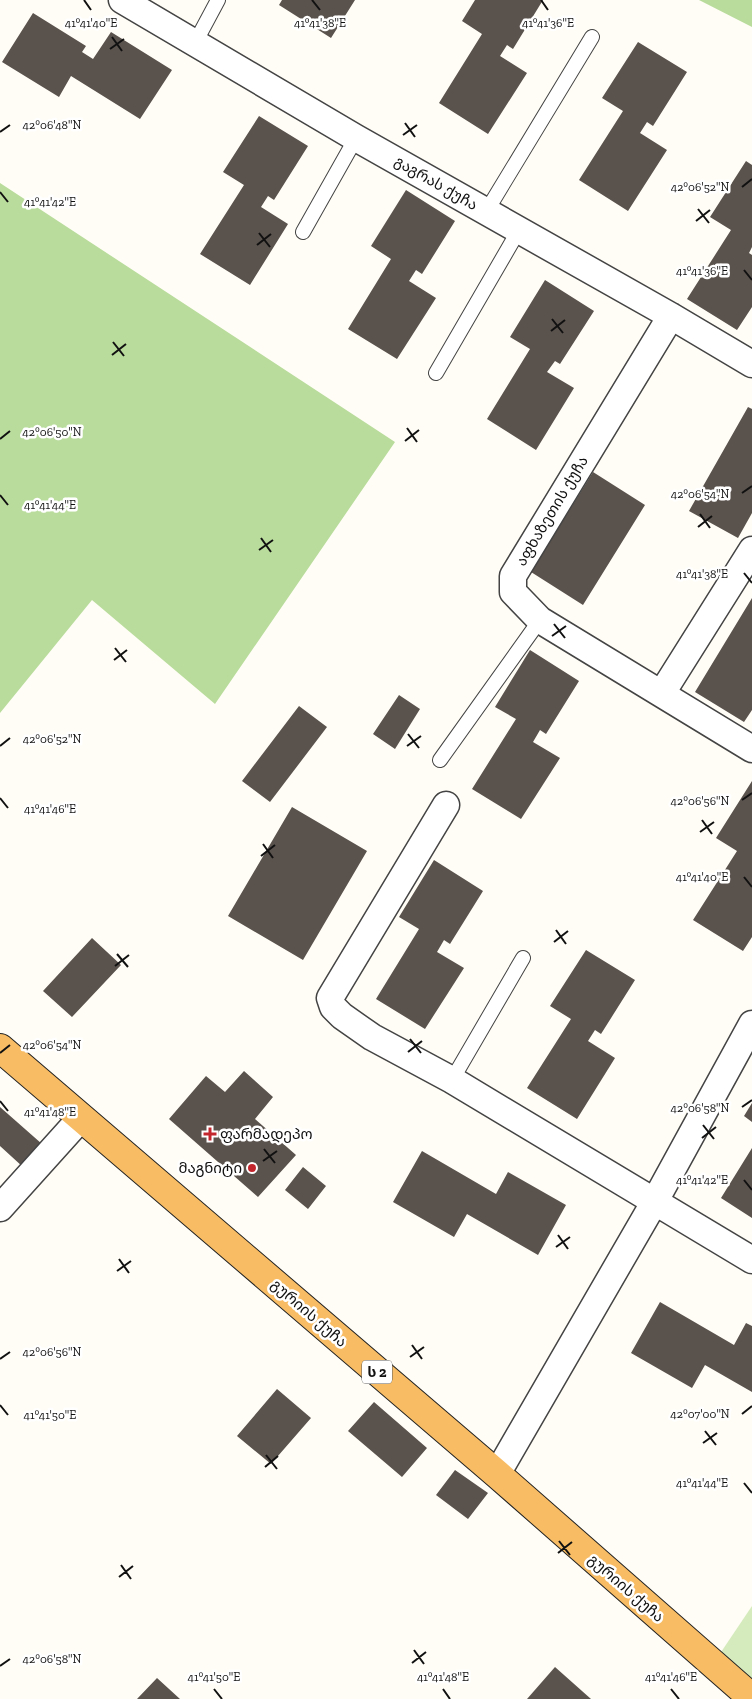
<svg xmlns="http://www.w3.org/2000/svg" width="752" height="1699" viewBox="0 0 752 1699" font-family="'Zilla Slab','Noto Sans Georgian',serif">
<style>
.green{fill:#d5ebbd}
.forest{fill:#b9dc9c}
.building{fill:#5a524d}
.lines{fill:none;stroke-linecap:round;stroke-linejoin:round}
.service-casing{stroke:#444;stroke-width:16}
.minor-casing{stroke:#444;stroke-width:29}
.trunk-casing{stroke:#222;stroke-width:30}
.service{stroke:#fff;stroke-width:14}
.minor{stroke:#fff;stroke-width:26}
.trunk{stroke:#f7bc64;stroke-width:28}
.ticks{fill:none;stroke:#111;stroke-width:2}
.poi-dot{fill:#c4262e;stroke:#fff;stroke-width:2}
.labels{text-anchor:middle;stroke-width:5;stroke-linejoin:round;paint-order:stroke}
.shield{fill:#fff;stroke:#585858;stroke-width:1}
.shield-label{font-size:14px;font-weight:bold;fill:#111}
.street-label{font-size:15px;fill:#111;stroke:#fff}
.poi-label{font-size:15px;fill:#111;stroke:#fff;text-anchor:start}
.ticks-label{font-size:12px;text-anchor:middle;fill:#111;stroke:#fff;stroke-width:5;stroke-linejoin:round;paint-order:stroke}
</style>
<rect width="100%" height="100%" fill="#fffdf5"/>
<!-- green -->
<path class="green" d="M 752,1606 L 752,1698 L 713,1664 Z"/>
<!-- forest -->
<path class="forest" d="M 699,0 L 752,0 L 752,27 Z
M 0,183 L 395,442 L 215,704 L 92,600 L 0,713 Z"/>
<!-- building -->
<path class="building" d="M 282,0 L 355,0 L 331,38 L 279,5 Z
M 475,0 L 543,0 L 513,49 L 507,45 L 500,56 L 527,73 L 488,134 L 439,103 L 482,34 L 462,21 Z
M 33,13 L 86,46 L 82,52 L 93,59 L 111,32 L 172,70 L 140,119 L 71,76 L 59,97 L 2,62 Z
M 638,42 L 687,72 L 653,126 L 647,122 L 640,133 L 667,150 L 628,211 L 579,180 L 623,111 L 602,98 Z
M 259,116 L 308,146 L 274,200 L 268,196 L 261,207 L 288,224 L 250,285 L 200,254 L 244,185 L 223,172 Z
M 746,161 L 752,165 L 752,247 L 749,253 L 752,255 L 752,307 L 737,330 L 687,299 L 731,230 L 710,217 Z
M 406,190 L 455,221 L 422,274 L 416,270 L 409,281 L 436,298 L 397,359 L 348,329 L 391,259 L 371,246 Z
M 545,280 L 594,311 L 560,364 L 555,361 L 547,372 L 574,388 L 536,450 L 487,419 L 530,349 L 510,337 Z
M 748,407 L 752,409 L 752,513 L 738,538 L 689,511 Z
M 593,472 L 645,505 L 583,605 L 531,572 Z
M 752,598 L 752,710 L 744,722 L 695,692 Z
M 530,650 L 579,681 L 546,734 L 540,730 L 533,742 L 560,758 L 521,819 L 472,789 L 516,719 L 495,707 Z
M 399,695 L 420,709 L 395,749 L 373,734 Z
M 299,706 L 327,727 L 270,802 L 242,781 Z
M 752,781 L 752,937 L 743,951 L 693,920 L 737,851 L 716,838 Z
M 292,807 L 367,851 L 303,960 L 228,916 Z
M 434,860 L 483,891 L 450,944 L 444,940 L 437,952 L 464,968 L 425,1029 L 376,999 L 419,929 L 399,917 Z
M 92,938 L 121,965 L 72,1017 L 43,991 Z
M 586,950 L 635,980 L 601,1034 L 595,1030 L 588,1041 L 615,1058 L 577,1119 L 527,1088 L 571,1019 L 550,1006 Z
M 244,1071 L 273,1097 L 255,1119 L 296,1155 L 258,1197 L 169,1119 L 206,1076 L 225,1092 Z
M 752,1103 L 752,1122 L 744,1116 Z
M 0,1107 L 42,1144 L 23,1167 L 0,1146 Z
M 752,1148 L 752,1218 L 721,1198 Z
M 422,1151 L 496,1194 L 508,1172 L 566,1205 L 538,1255 L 467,1214 L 454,1237 L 393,1202 Z
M 303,1167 L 326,1186 L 308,1209 L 285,1190 Z
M 660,1302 L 734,1345 L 746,1323 L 752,1326 L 752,1392 L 705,1365 L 692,1388 L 631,1353 Z
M 277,1389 L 311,1418 L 271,1464 L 237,1436 Z
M 374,1402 L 427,1448 L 402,1477 L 348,1431 Z
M 455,1470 L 488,1493 L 468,1519 L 436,1495 Z
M 555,1667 L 591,1699 L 527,1699 Z
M 157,1678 L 180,1699 L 137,1699 Z"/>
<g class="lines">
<!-- service casing -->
<g class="service-casing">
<path id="service" d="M 195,43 L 218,0
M 486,212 L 592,37
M 303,232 L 356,138
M 436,373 L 519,230
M 440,760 L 540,620
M 452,1080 L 523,958"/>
</g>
<!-- minor casing -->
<g class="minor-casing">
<path id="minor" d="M 122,0 L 356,138 L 671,316 L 752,364
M 671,316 L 513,576 L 513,592 L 540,620 L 752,749
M 662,693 L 752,550
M 446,805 L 330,998 L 333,1007 L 342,1016 L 372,1037 L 452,1080 L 752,1260
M 0,1208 L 81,1118
M 497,1474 L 655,1201 L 752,1024"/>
</g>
<!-- trunk casing -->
<g class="trunk-casing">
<path id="trunk" d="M 0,1048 L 497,1474 L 752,1698"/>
</g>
<!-- service -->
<use href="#service" class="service"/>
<!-- minor -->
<use href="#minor" class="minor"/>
<!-- trunk -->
<use href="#trunk" class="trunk"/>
</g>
<!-- ticks -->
<path class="ticks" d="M 84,0 L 91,10M 312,0 L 320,10M 541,0 L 548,10M 112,37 L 122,51M 110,49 L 124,39M 405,123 L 415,137M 0,132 L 10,125M 403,135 L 417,125M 742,187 L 752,179M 0,192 L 8,202M 698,209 L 709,223M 696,221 L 710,210M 259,233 L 270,247M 257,245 L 271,234M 744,270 L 752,280M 552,319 L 563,333M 551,331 L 565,320M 113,342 L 124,356M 112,355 L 126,344M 407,428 L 417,442M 0,439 L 10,431M 405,441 L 419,430M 742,493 L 752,486M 0,495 L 8,505M 700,514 L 710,528M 698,527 L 712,516M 261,538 L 271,552M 259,550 L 273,540M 744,573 L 752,583M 554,624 L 565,638M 552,636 L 566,626M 115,648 L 126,662M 114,660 L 127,650M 408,734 L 419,748M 0,746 L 10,738M 407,746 L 421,736M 0,798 L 8,808M 742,800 L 752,793M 702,820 L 712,834M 700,832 L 714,822M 263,844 L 273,858M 261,856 L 275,845M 744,877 L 752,887M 556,930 L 566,944M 554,942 L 568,931M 117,954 L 128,967M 115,966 L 129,955M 410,1039 L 421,1053M 408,1052 L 422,1041M 0,1053 L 10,1045M 0,1101 L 8,1111M 742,1107 L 752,1100M 703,1125 L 714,1139M 702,1138 L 716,1127M 264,1149 L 275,1163M 263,1161 L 277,1151M 744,1180 L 752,1190M 558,1235 L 568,1249M 556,1247 L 570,1237M 119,1259 L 129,1273M 117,1271 L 131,1261M 412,1345 L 422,1359M 410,1357 L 424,1347M 0,1359 L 10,1352M 0,1405 L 8,1415M 742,1414 L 752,1406M 705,1431 L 716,1445M 703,1443 L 717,1433M 266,1455 L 277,1469M 265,1467 L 278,1456M 744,1483 L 752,1493M 559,1541 L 570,1555M 558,1553 L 572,1542M 121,1565 L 131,1579M 119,1577 L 133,1566M 414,1650 L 424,1664M 412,1663 L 426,1652M 0,1666 L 10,1659M 214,1689 L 222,1699M 443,1689 L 450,1699M 671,1689 L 679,1699"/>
<!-- markers -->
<g class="poi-dot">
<path d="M207.5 1126.5h5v5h5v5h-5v5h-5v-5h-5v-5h5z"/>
<circle cx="252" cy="1168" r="5"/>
</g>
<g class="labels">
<!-- shield labels -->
<rect class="shield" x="362" y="1360.5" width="30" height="23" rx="4"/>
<g class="shield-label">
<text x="377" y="1377">ს 2</text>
</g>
<!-- street labels -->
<g class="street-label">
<text transform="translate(436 183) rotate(30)" y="5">გაგრას ქუჩა</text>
<text transform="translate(552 511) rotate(-59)" y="5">აფხაზეთის ქუჩა</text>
<text transform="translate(309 1313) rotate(41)" y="5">გურიის ქუჩა</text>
<text transform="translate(626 1588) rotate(41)" y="5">გურიის ქუჩა</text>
</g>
<!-- poi labels -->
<g class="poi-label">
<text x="220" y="1139">ფარმადეპო</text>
<text x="242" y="1173" text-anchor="end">მაგნიტი</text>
</g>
</g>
<g class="ticks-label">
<text x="91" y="27">41°41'40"E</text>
<text x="320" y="27">41°41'38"E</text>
<text x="548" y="27">41°41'36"E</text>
<text x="52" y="129">42°06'48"N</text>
<text x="700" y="191">42°06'52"N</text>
<text x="50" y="206">41°41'42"E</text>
<text x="702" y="275">41°41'36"E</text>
<text x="52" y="436">42°06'50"N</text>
<text x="700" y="498">42°06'54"N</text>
<text x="50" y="509">41°41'44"E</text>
<text x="702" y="578">41°41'38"E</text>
<text x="52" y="743">42°06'52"N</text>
<text x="700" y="805">42°06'56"N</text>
<text x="50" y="813">41°41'46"E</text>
<text x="702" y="881">41°41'40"E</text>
<text x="52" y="1049">42°06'54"N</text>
<text x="700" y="1112">42°06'58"N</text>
<text x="50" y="1116">41°41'48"E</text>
<text x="702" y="1184">41°41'42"E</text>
<text x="52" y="1356">42°06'56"N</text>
<text x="700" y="1418">42°07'00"N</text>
<text x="50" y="1419">41°41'50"E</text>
<text x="702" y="1487">41°41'44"E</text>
<text x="52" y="1663">42°06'58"N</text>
<text x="214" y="1681">41°41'50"E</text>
<text x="443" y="1681">41°41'48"E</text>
<text x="671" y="1681">41°41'46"E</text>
</g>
</svg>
